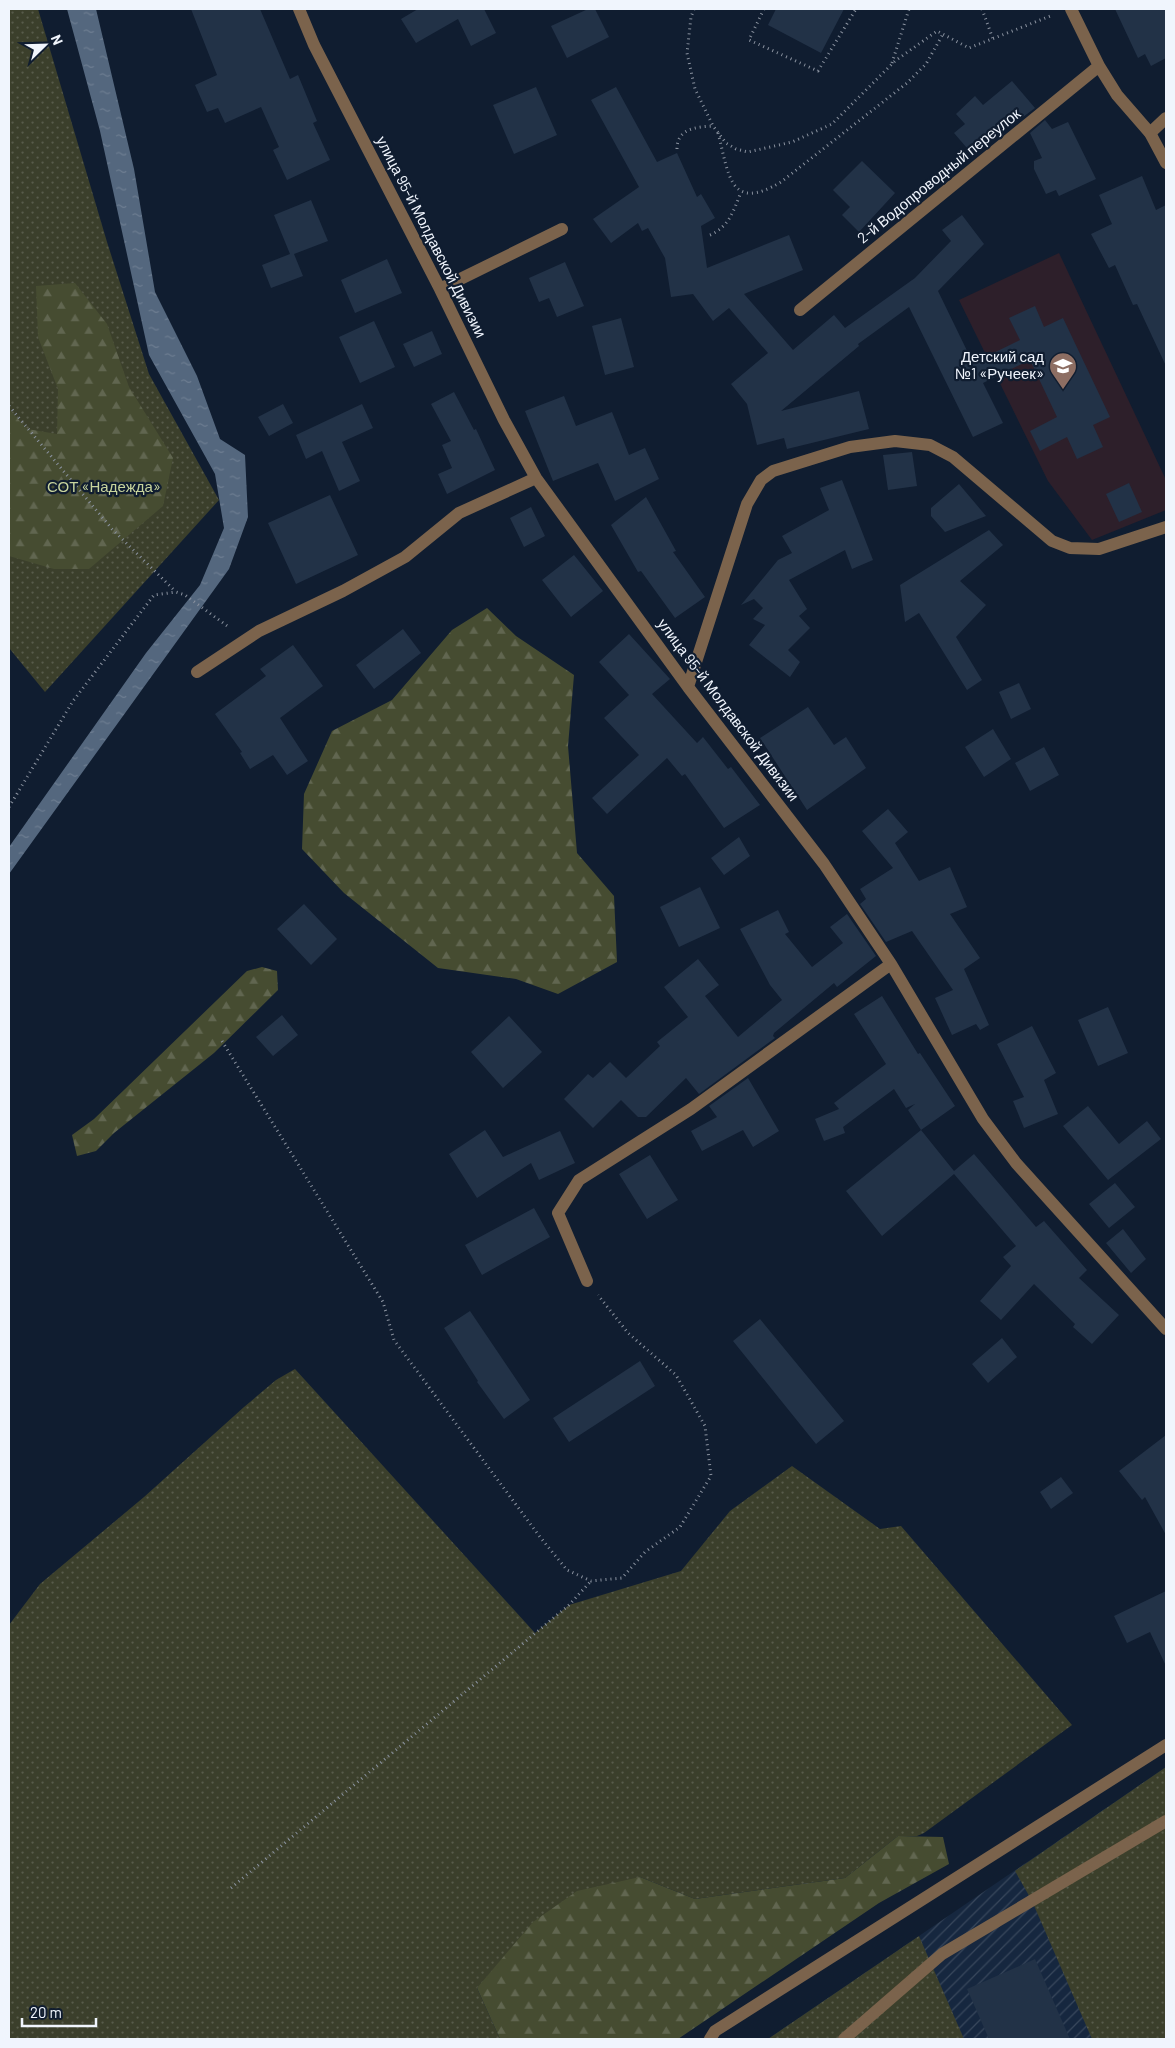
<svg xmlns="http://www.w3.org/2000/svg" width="1175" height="2048" viewBox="0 0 1175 2048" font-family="Barlow,sans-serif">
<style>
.industrial{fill:url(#industrial-furrows)}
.education{fill:#2d1f2a}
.grass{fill:url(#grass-dots)}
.forest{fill:url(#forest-firs)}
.water{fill:url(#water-ripples)}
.building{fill:#223247}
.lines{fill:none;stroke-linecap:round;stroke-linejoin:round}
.path{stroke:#8b93a0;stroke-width:3;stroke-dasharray:1 4;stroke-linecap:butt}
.service{stroke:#7b634c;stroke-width:12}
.minor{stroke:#7b634c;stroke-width:12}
.labels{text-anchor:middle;stroke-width:4.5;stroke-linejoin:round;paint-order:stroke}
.street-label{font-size:15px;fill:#f0f5fd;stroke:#101d30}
.poi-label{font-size:15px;fill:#f0f5fd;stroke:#101d30;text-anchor:end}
.park-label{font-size:15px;fill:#c8d49d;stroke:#101d30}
</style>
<defs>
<pattern id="industrial-furrows" width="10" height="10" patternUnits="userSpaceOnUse" patternTransform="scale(1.25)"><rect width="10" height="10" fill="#16273f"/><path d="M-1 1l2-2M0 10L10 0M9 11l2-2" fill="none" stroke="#38475c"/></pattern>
<pattern id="grass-dots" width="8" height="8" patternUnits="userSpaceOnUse" patternTransform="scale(1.25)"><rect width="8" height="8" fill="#3b3f2b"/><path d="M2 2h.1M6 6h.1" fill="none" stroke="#585b4b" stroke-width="1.8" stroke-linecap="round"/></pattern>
<pattern id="forest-firs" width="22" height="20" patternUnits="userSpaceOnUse" patternTransform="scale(1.25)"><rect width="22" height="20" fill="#464c31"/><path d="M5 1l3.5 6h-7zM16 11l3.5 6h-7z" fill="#616650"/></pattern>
<pattern id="water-ripples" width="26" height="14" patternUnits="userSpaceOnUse" patternTransform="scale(1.25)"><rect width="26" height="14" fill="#54677e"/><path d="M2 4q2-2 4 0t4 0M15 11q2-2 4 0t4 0" fill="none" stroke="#6d7d91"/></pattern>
</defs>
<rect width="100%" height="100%" fill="#101d30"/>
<!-- industrial -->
<path class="industrial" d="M 1166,1767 L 1166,2039 L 768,2039 L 919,1936 Z"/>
<!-- education -->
<path class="education" d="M 1059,253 L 1166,480 L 1166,510 L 1092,540 L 1048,481 L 959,300 Z"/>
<!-- grass -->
<path class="grass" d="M 9,9 L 38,9 L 107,242 L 149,374 L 219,500 L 45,692 L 9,648 Z
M 295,1369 L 535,1633 L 569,1605 L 681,1571 L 730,1511 L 792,1466 L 880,1529 L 901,1526 L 1072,1725 L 924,1833 L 917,1836 L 898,1836 L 845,1878 L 695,1899 L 640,1877 L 477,1988 L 500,2039 L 9,2039 L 9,1625 L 40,1584 L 144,1497 L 244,1407 L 276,1380 Z
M 1166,1767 L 1166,2039 L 1092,2039 L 1032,1901 L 1015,1871 Z
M 919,1936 L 964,2039 L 768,2039 Z"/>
<!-- forest -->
<path class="forest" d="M 75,283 L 107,324 L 129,387 L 173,458 L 163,506 L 89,569 L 54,569 L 9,556 L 9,409 L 27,429 L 57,434 L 58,389 L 38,337 L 36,286 Z
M 487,608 L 516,636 L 574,675 L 568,746 L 577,853 L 614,896 L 617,962 L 558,994 L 516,979 L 438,968 L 344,893 L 302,849 L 304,794 L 332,731 L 392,700 L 452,630 Z
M 262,967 L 277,971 L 278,990 L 214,1053 L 114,1133 L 96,1151 L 77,1156 L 72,1135 L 94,1119 L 247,971 Z
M 898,1836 L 943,1837 L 949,1864 L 879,1903 L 678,2039 L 500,2039 L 477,1988 L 533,1922 L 577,1891 L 640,1877 L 695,1899 L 845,1878 Z"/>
<!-- water -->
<path class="water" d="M 67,9 L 96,9 L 134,169 L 155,292 L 197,376 L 220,439 L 245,455 L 248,517 L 229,569 L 9,874 L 9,847 L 146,653 L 200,585 L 224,528 L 215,474 L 149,355 L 100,131 Z"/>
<!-- building -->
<path class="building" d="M 191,9 L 260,9 L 290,79 L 298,75 L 317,121 L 313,123 L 330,160 L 287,180 L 273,150 L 279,147 L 261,107 L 225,123 L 218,108 L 207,112 L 195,85 L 217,75 Z
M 418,9 L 484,9 L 496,33 L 471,46 L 458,19 L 416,43 L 401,19 Z
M 588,9 L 595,9 L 609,37 L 567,58 L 551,26 Z
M 776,9 L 844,9 L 821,53 L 768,25 Z
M 1115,9 L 1166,9 L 1166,58 L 1151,66 L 1145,54 L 1138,58 Z
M 1012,81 L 1035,108 L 1011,126 L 1008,123 L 973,155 L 954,133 L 965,124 L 956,114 L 975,96 L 983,105 Z
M 536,87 L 557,135 L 514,154 L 493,105 Z
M 616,87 L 657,162 L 677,153 L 697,197 L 701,194 L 715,218 L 701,226 L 707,268 L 789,235 L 803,270 L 744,294 L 793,350 L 834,315 L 845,328 L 915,278 L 951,241 L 942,230 L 962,215 L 984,244 L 938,291 L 973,363 L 1020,340 L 1009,318 L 1035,306 L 1044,327 L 1063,318 L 1110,417 L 1093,425 L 1103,447 L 1077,459 L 1067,437 L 1040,451 L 1030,431 L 1057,417 L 1030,360 L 983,383 L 1003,423 L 973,437 L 909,307 L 858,344 L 859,346 L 781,411 L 859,391 L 869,429 L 787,449 L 784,438 L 757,445 L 747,404 L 731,384 L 768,353 L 729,308 L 713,321 L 693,294 L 671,297 L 665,258 L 648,228 L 642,231 L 638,223 L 611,243 L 593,219 L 639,187 L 591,100 Z
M 1045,120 L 1052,129 L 1068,122 L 1096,179 L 1059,196 L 1056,190 L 1046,194 L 1034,169 L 1034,161 L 1042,158 L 1030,133 Z
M 862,161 L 895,193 L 859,232 L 842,215 L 850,207 L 833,190 Z
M 1142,176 L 1156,210 L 1166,205 L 1166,366 L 1137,304 L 1133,305 L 1115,265 L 1109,268 L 1091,234 L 1112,224 L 1099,195 Z
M 311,200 L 328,241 L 294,254 L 303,276 L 271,288 L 262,265 L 290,254 L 274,215 Z
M 387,259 L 402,293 L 355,313 L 341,280 Z
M 565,262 L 584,306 L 557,317 L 549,298 L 539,302 L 529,278 Z
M 621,318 L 634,367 L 605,375 L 592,326 Z
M 374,321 L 395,367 L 360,383 L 339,337 Z
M 432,331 L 442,354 L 414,367 L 403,344 Z
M 454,392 L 474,430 L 476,429 L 495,470 L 447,494 L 438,474 L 452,468 L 442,445 L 451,441 L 431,404 Z
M 564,396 L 576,426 L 612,412 L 629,455 L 645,448 L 659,479 L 615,501 L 598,463 L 553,481 L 525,411 Z
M 283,404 L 293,423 L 269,436 L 258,417 Z
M 362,404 L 373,428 L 342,442 L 360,481 L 339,491 L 322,451 L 306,459 L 296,435 Z
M 912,452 L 917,486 L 888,490 L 883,455 Z
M 842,480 L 873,560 L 852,569 L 845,550 L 789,580 L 807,609 L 799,616 L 810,628 L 788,650 L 800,662 L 790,677 L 749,645 L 765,625 L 753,619 L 763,608 L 754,599 L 741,605 L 778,560 L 792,553 L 782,536 L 829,510 L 820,488 Z
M 1129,483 L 1142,512 L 1119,522 L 1106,494 Z
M 959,484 L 986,516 L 945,532 L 931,516 L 931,508 Z
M 330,495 L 358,555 L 296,584 L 268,523 Z
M 646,497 L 676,551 L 673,552 L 705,597 L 675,618 L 641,571 L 638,572 L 611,525 Z
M 531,507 L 545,536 L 524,547 L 510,518 Z
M 989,530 L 1003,545 L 960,581 L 986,605 L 956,637 L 982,680 L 967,690 L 919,613 L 905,622 L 900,585 Z
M 574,555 L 603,591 L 571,617 L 542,580 Z
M 403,629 L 421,653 L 374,689 L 356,665 Z
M 629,634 L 670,679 L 652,694 L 697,743 L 703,737 L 728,769 L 731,767 L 760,805 L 724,828 L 685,774 L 682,776 L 667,758 L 607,814 L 592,798 L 639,755 L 604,718 L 629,695 L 599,662 Z
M 293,645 L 323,686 L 280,718 L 308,761 L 287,775 L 273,755 L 250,769 L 240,753 L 242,752 L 215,714 L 266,676 L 260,669 Z
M 1019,683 L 1031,709 L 1011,719 L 999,692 Z
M 808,707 L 834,745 L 846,737 L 866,768 L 807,810 L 760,738 Z
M 993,729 L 1011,759 L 984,777 L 965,747 Z
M 1044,747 L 1059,775 L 1030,791 L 1015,763 Z
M 888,809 L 908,832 L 895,843 L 919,881 L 950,867 L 967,907 L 950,914 L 980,958 L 964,969 L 989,1025 L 980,1030 L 976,1024 L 952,1035 L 935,998 L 953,990 L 912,931 L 886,942 L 860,904 L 866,899 L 860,889 L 893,868 L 862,831 Z
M 739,837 L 750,856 L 724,875 L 711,858 Z
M 700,887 L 720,928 L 679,947 L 660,907 Z
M 304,904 L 337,939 L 311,965 L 277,929 Z
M 778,910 L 789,932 L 785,934 L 812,967 L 843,943 L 830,927 L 847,914 L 876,956 L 837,987 L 834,983 L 774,1033 L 773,1036 L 775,1038 L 699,1094 L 686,1078 L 646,1117 L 638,1117 L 621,1100 L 593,1128 L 564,1099 L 588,1074 L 593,1078 L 610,1062 L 626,1078 L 660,1046 L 657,1042 L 688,1017 L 664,987 L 698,959 L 719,985 L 705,996 L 738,1037 L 782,1000 L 770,985 L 740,929 Z
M 882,996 L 918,1054 L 920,1053 L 955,1106 L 921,1130 L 908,1110 L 915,1104 L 906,1108 L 894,1089 L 843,1127 L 845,1133 L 824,1141 L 815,1119 L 839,1109 L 834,1103 L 886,1064 L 854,1014 Z
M 1108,1007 L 1128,1053 L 1098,1066 L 1078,1020 Z
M 282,1015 L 298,1035 L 273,1056 L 256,1037 Z
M 509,1016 L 542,1052 L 503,1088 L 471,1052 Z
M 1032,1026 L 1056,1073 L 1044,1080 L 1058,1114 L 1024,1128 L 1013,1101 L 1024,1097 L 997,1044 Z
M 748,1078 L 779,1131 L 753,1147 L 743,1130 L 702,1151 L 691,1131 L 717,1117 L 709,1106 Z
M 1088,1106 L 1119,1144 L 1147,1121 L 1161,1139 L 1108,1180 L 1063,1126 Z
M 485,1130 L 503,1157 L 560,1131 L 575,1163 L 539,1180 L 531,1163 L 477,1198 L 449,1154 Z
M 921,1130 L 954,1171 L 974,1154 L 1036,1227 L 1044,1221 L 1087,1270 L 1079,1278 L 1119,1315 L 1092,1344 L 1073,1327 L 1075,1324 L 1034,1284 L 1001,1320 L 980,1301 L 1011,1266 L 1003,1257 L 1016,1246 L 954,1174 L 882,1236 L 846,1191 Z
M 650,1155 L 678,1200 L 647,1219 L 619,1174 Z
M 1115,1183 L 1135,1207 L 1109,1228 L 1089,1204 Z
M 534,1208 L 550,1237 L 482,1275 L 465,1245 Z
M 1123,1229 L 1146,1259 L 1131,1273 L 1106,1243 Z
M 470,1311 L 530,1400 L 504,1419 L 477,1382 L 478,1381 L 444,1328 Z
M 760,1319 L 844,1421 L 816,1444 L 733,1341 Z
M 1002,1338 L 1017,1357 L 988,1383 L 972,1364 Z
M 640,1361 L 655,1386 L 569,1442 L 553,1418 Z
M 1166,1435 L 1166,1535 L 1145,1497 L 1142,1500 L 1119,1471 Z
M 1061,1477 L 1073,1493 L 1051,1509 L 1040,1492 Z
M 1166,1591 L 1166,1666 L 1150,1632 L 1127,1643 L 1114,1616 Z
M 1035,1959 L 1070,2039 L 989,2039 L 967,1989 Z"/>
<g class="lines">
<!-- path -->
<path class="path" d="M 694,9 L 691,17 L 687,53 L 695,89 L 713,126 L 726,143 L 736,149 L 748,152 L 792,142 L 832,124 L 895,61 L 937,31 L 969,48 L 1053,15
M 764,9 L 749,40 L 818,71 L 856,9
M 982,9 L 993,39
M 892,63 L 909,9
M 718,133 C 729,174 729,213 781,182 L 907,83 L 926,64 L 943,34
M 677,149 C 677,128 697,127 713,126
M 710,235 C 729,227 734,210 741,192
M 9,406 L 112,529 L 175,591
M 9,807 L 73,701 L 154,595 L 176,592 L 185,595 L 230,628
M 222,1041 L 383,1302 L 394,1340 L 540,1537 L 567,1570 L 591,1581 L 622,1578 L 645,1552 L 680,1527 L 711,1476 L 705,1426 L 676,1375 L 628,1333 L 598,1295
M 231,1888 L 569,1605 L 591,1581"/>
<!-- service -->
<path class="service" d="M 1150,133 L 1166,118
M 710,2039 L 715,2031 L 1166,1745
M 844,2039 L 942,1954 L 1166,1821"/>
<!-- minor -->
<path class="minor" d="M 299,9 L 314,45 L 440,289 L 504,420 L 536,478 L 688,687 L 824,864 L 891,964 L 983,1119 L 1016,1163 L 1166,1329
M 1071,9 L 1099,66 L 1117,95 L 1150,133 L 1166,163
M 440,289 L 562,229
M 800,310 L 1099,66
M 197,672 L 259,631 L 343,591 L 405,557 L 459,513 L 536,478
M 688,687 L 747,504 L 761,480 L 773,471 L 850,447 L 895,441 L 930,445 L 953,457 L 1052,541 L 1070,548 L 1099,549 L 1166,527
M 587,1281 L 558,1213 L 579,1180 L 691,1109 L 891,964"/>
</g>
<!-- icons -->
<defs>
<g id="school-pin" transform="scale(1.4375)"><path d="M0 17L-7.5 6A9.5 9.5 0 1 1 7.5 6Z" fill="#8d6e63" stroke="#101d30"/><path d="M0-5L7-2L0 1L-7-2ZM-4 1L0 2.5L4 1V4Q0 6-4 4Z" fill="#fff"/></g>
</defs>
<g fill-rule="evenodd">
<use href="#school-pin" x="1063" y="366"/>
</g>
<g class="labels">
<!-- street labels -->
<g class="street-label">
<text transform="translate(939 176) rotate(-39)" y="5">2-й Водопроводный переулок</text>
<text transform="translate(431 237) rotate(63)" y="5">улица 95-й Молдавской Дивизии</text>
<text transform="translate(728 710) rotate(53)" y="5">улица 95-й Молдавской Дивизии</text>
</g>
<!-- poi labels -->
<g class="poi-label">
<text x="1044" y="362">Детский сад<tspan x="1044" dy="17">№1 «Ручеек»</tspan></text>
</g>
<!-- park labels -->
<g class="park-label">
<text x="104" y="492">СОТ «Надежда»</text>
</g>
</g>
<!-- border -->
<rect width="1175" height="2048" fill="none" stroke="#f0f5fd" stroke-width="20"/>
<!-- north arrow -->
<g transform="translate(45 45) rotate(67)" stroke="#101d30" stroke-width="4" paint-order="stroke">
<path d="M0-4L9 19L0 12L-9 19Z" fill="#f0f5fd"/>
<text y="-8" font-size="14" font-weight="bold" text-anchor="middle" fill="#f0f5fd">N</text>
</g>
<!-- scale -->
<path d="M22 2018v8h74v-8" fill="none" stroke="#f0f5fd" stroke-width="2.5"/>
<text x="30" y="2018" font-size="15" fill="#f0f5fd" stroke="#101d30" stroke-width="4" paint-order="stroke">20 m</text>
</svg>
